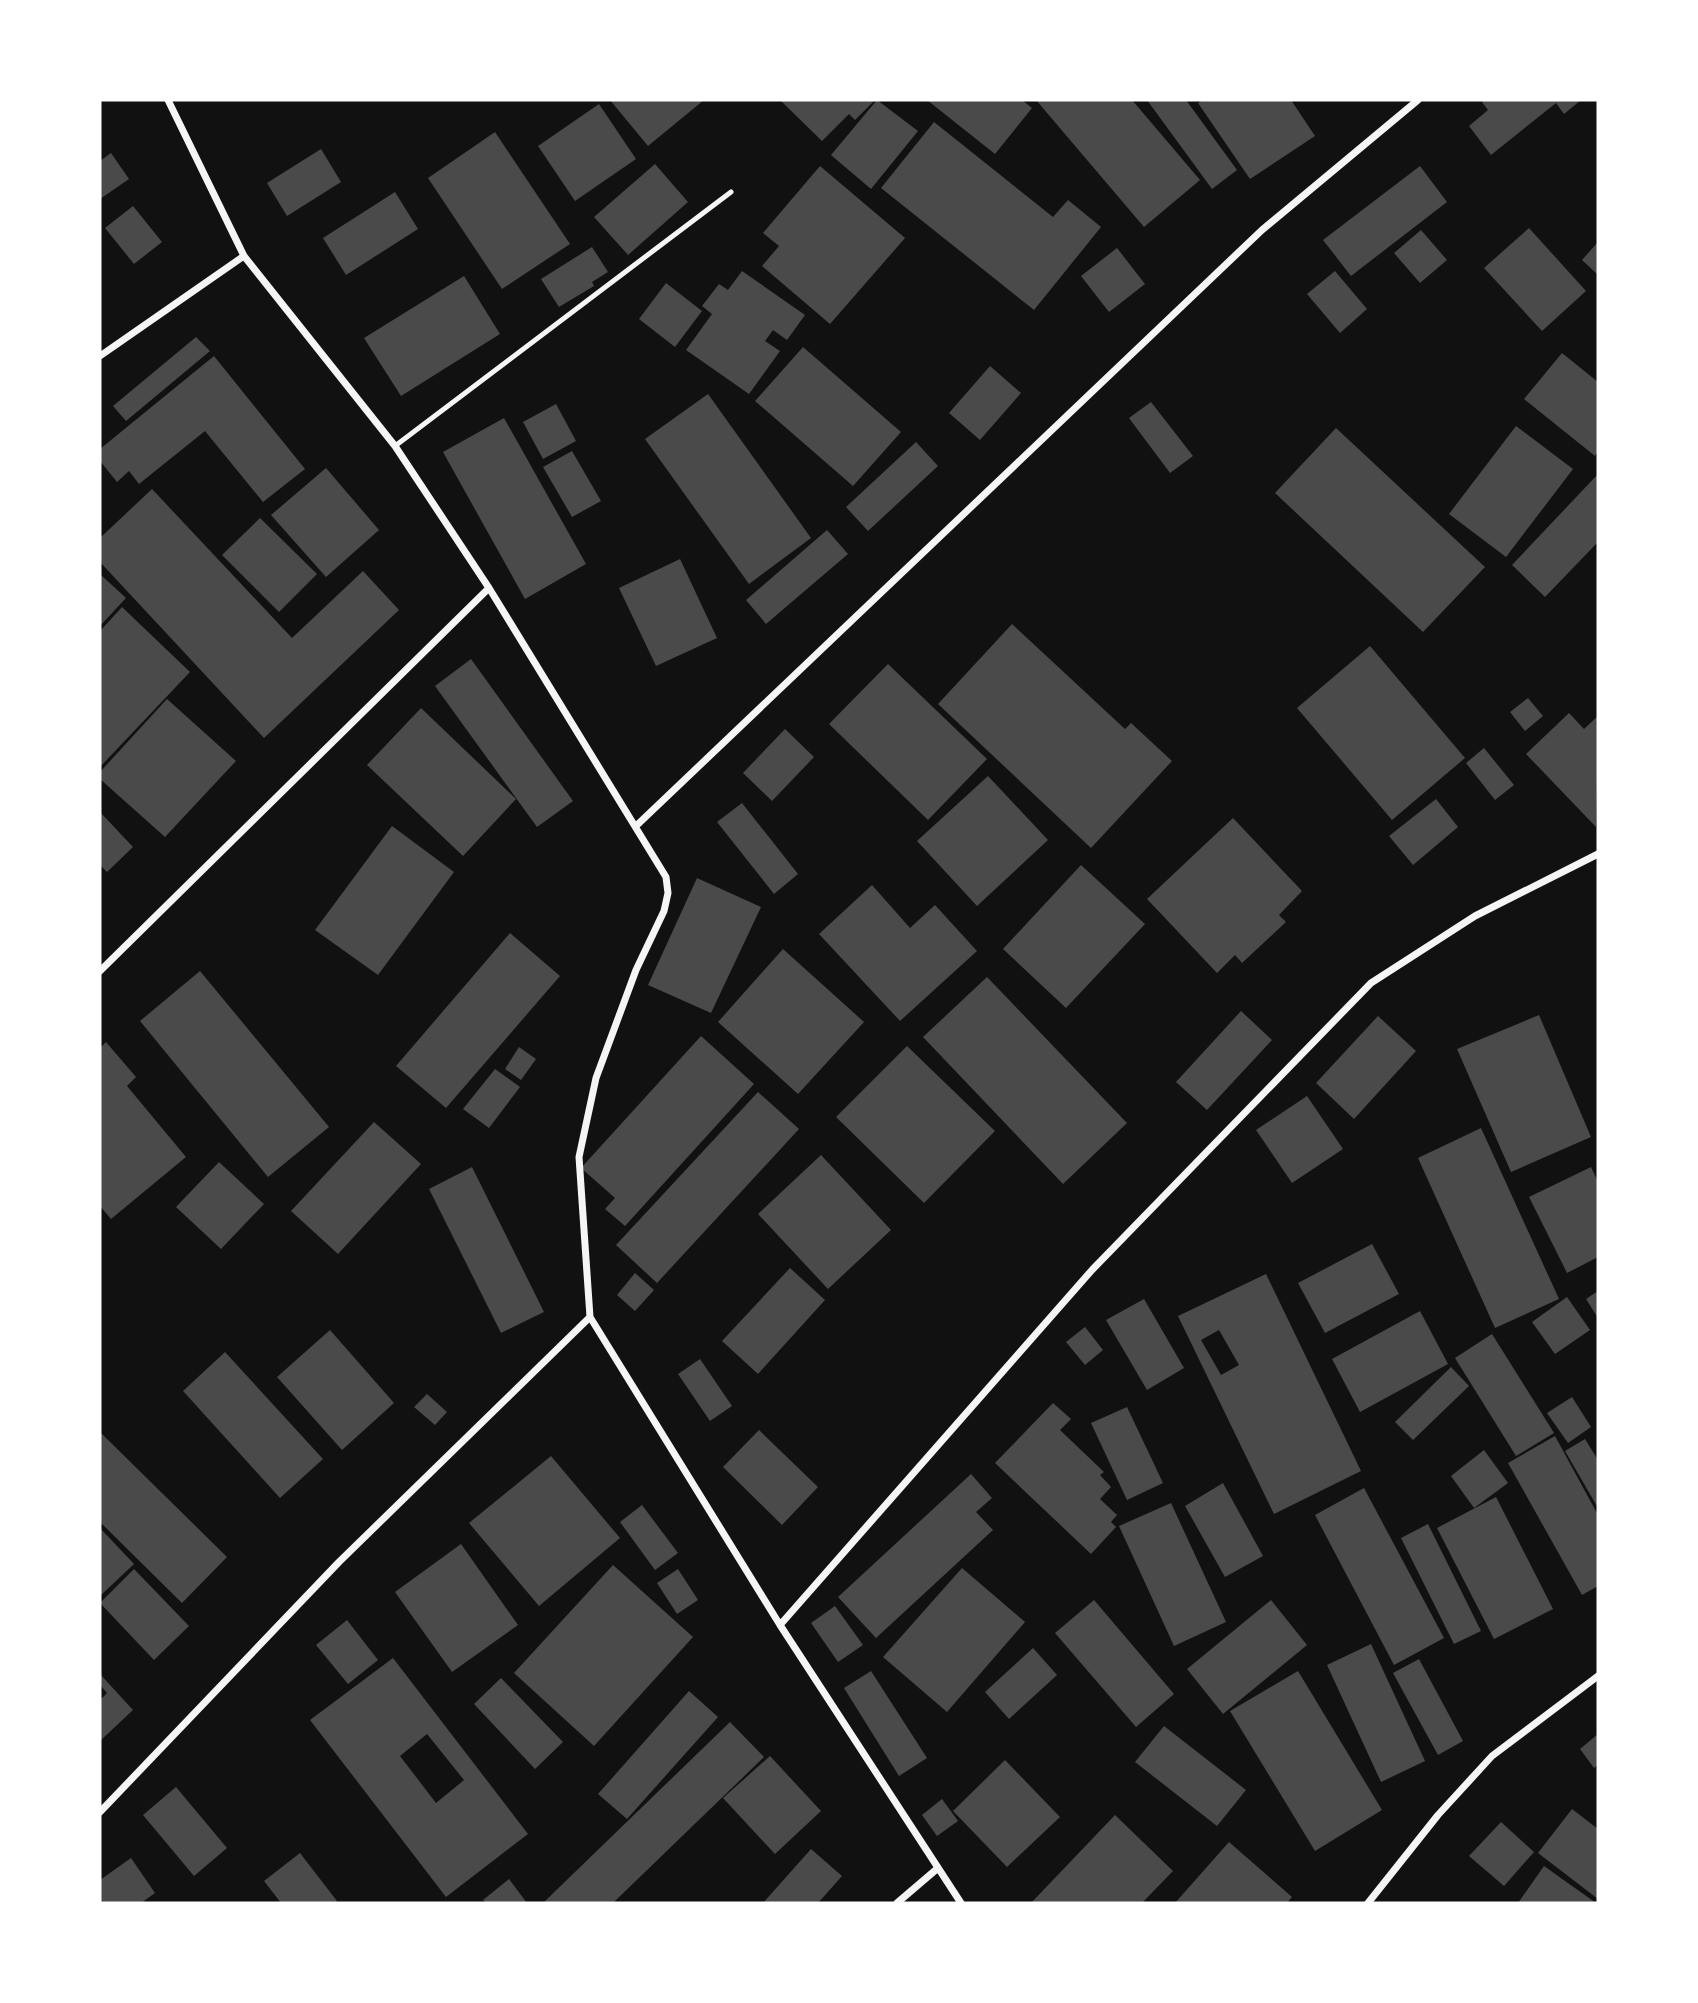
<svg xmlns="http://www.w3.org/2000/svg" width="1698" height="2003" viewBox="0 0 1698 2003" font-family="Jost,sans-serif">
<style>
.building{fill:#4a4a4a;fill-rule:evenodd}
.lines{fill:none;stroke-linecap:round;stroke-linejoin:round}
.service{stroke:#f5f5f5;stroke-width:5}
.minor{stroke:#f5f5f5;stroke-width:7}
</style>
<rect width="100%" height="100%" fill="#111"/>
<!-- building -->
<path class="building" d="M 610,100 L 704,100 L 648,146 Z
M 780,100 L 875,100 L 855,120 L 849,114 L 822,141 Z
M 877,100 L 918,131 L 871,189 L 831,155 Z
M 927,100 L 1022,100 L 1032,108 L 995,154 Z
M 1036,100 L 1132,100 L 1200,180 L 1144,227 Z
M 1147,100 L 1186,100 L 1237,170 L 1212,189 Z
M 1203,100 L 1291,100 L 1315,136 L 1250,179 L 1198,103 Z
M 1485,100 L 1581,100 L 1564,114 L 1556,103 L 1491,155 L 1469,126 L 1488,110 L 1482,102 Z
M 599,104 L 636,159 L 575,201 L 538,146 Z
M 934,122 L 1053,217 L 1068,200 L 1101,227 L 1034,310 L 881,188 Z
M 495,132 L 570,244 L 502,289 L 428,178 Z
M 321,149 L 341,182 L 287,216 L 267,183 Z
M 111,153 L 129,179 L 100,199 L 100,161 Z
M 655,164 L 688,202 L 628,255 L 594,217 Z
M 820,166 L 905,238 L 830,324 L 762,266 L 779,246 L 763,233 Z
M 1420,166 L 1447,202 L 1351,276 L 1323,240 Z
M 395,192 L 418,229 L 346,275 L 323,238 Z
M 133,206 L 162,242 L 134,264 L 105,228 Z
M 1529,228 L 1586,291 L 1542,331 L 1484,268 Z
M 1421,230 L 1447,260 L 1420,283 L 1394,253 Z
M 1598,242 L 1598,275 L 1582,260 Z
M 592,247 L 608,272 L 592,282 L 594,286 L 559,307 L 541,279 Z
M 1117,248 L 1145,284 L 1109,312 L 1081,276 Z
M 742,271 L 805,315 L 787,340 L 773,330 L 765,341 L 780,351 L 749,394 L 686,350 L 712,314 L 702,306 L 719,284 L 728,290 Z
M 1335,271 L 1367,309 L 1340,333 L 1307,294 Z
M 464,276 L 500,334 L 401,396 L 364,338 Z
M 666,283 L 702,311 L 675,347 L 639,319 Z
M 196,337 L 210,351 L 126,421 L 113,406 Z
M 803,347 L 901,432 L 853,486 L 755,401 Z
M 1562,353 L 1598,382 L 1598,451 L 1595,456 L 1524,399 Z
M 214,356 L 305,469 L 263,502 L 205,431 L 139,484 L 129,471 L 117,482 L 100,461 L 100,449 Z
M 990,366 L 1021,393 L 980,440 L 949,413 Z
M 708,394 L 811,538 L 749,584 L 645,439 Z
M 1151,402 L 1193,456 L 1170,473 L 1129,418 Z
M 556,404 L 576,441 L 543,459 L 523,422 Z
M 504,418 L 586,564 L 525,599 L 443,452 Z
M 1516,426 L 1573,469 L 1506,557 L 1449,514 Z
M 1336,428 L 1485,567 L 1423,632 L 1275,493 Z
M 916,442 L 938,466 L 868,531 L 846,507 Z
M 572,451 L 601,501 L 572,517 L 543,467 Z
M 326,468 L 379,530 L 326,577 L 271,515 Z
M 1598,474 L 1598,542 L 1545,597 L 1512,565 Z
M 152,489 L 292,638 L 363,571 L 399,610 L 264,738 L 100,562 L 100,538 Z
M 260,518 L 317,574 L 279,612 L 222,555 Z
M 827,530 L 848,554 L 766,624 L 746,600 Z
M 680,559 L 717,638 L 656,666 L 619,588 Z
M 100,574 L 126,598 L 100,626 Z
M 122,607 L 190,672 L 100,767 L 100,631 Z
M 1012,624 L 1125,729 L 1131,723 L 1172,761 L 1091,848 L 938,704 Z
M 1370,646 L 1465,758 L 1392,820 L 1297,708 Z
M 471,659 L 573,801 L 537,827 L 435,686 Z
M 888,664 L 987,759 L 928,820 L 829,724 Z
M 1528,698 L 1543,716 L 1525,731 L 1510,712 Z
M 167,699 L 236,761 L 165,837 L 100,779 L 100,772 Z
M 421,708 L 516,799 L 463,856 L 367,765 Z
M 1569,713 L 1584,729 L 1598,716 L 1596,827 L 1526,754 Z
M 785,729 L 814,757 L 772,801 L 743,773 Z
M 1484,748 L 1514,785 L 1495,800 L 1466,763 Z
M 988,776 L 1048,840 L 977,906 L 917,841 Z
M 1436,799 L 1458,827 L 1413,865 L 1389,836 Z
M 742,803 L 798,874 L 774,894 L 717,822 Z
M 100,812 L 133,847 L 107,872 L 100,865 Z
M 1233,818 L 1302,891 L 1279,915 L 1286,922 L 1242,963 L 1235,955 L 1217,973 L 1147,899 Z
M 392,826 L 454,872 L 378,975 L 315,930 Z
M 1081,865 L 1145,924 L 1066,1008 L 1003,949 Z
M 697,878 L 761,907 L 711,1013 L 648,985 Z
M 872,885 L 910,928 L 935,905 L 977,951 L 900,1021 L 819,934 Z
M 510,933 L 560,976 L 446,1108 L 396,1066 Z
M 783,949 L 864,1022 L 798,1094 L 718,1022 Z
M 200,971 L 329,1127 L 268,1177 L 140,1021 Z
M 987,977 L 1127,1123 L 1063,1184 L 923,1037 Z
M 1241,1011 L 1272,1040 L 1207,1110 L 1176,1082 Z
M 1539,1015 L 1591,1137 L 1511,1172 L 1457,1049 Z
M 1378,1016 L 1416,1051 L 1354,1119 L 1316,1083 Z
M 701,1036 L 754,1084 L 625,1226 L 605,1209 L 615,1198 L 581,1168 Z
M 106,1042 L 136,1077 L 127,1086 L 186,1157 L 111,1219 L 100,1206 L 100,1048 Z
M 907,1046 L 995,1131 L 924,1203 L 836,1117 Z
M 519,1047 L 536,1059 L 521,1080 L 505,1069 Z
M 495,1069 L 520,1087 L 489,1128 L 463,1109 Z
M 758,1092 L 799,1129 L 657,1283 L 616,1245 Z
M 1307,1096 L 1343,1149 L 1292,1183 L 1256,1130 Z
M 374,1122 L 421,1164 L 338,1254 L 291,1211 Z
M 1481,1128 L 1559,1299 L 1495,1328 L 1418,1158 Z
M 821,1155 L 891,1230 L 828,1289 L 758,1214 Z
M 219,1162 L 264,1204 L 221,1249 L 176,1207 Z
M 472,1167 L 544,1312 L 501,1333 L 429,1189 Z
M 1591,1167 L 1598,1182 L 1598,1257 L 1567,1273 L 1529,1197 Z
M 1372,1244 L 1399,1294 L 1325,1333 L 1298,1283 Z
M 790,1268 L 825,1300 L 758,1374 L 722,1341 Z
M 635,1273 L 654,1290 L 635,1311 L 617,1295 Z
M 1266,1274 L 1361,1471 L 1274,1514 L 1178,1316 ZM 1219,1330 L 1239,1365 L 1221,1375 L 1201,1340 Z
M 1598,1291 L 1598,1318 L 1586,1299 Z
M 1567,1297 L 1590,1330 L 1555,1354 L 1532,1322 Z
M 1144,1299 L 1184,1368 L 1147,1390 L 1106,1320 Z
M 1420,1311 L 1448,1364 L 1360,1412 L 1332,1359 Z
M 1085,1327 L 1103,1350 L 1085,1365 L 1066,1342 Z
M 330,1330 L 394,1403 L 342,1450 L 277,1377 Z
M 1492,1334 L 1554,1433 L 1516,1456 L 1455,1358 Z
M 225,1352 L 323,1459 L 280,1498 L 183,1391 Z
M 700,1359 L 732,1406 L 710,1421 L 678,1374 Z
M 1451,1367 L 1469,1386 L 1413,1440 L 1395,1422 Z
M 427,1394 L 447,1412 L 435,1425 L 414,1407 Z
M 1572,1397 L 1591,1427 L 1568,1443 L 1547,1413 Z
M 1053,1403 L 1071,1419 L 1060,1430 L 1104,1472 L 1100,1475 L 1111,1487 L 1100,1499 L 1117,1515 L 1111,1522 L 1116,1527 L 1091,1554 L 995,1463 Z
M 1127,1407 L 1163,1483 L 1127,1500 L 1091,1423 Z
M 759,1430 L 818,1487 L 782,1525 L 723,1467 Z
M 100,1432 L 227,1557 L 182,1603 L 100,1522 Z
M 1555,1436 L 1598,1515 L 1598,1586 L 1582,1595 L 1508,1463 Z
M 1585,1439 L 1598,1460 L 1598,1508 L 1565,1451 Z
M 1484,1450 L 1508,1483 L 1474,1508 L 1451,1476 Z
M 551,1456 L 620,1538 L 539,1606 L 469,1523 Z
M 971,1474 L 992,1498 L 976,1512 L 993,1530 L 876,1638 L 838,1597 Z
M 1223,1483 L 1263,1556 L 1225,1577 L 1185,1506 Z
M 1364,1488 L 1444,1638 L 1394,1665 L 1315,1515 Z
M 1496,1497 L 1553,1609 L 1494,1639 L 1437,1528 Z
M 1171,1503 L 1226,1622 L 1174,1646 L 1119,1526 Z
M 642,1505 L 678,1553 L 655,1570 L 620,1522 Z
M 1428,1524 L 1481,1631 L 1454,1644 L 1401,1538 Z
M 100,1528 L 134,1564 L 100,1596 Z
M 461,1544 L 518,1625 L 452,1672 L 395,1592 Z
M 613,1565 L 693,1637 L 594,1746 L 514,1673 Z
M 962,1568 L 1025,1622 L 947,1712 L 883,1657 Z
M 134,1569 L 189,1626 L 154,1660 L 100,1603 Z
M 678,1569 L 698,1600 L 677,1614 L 657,1583 Z
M 1094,1600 L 1174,1694 L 1136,1727 L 1055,1633 Z
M 1271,1600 L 1307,1645 L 1223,1714 L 1187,1669 Z
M 835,1606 L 863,1645 L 838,1662 L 811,1623 Z
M 347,1620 L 378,1660 L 348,1684 L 316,1645 Z
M 1371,1644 L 1425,1761 L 1381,1782 L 1327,1665 Z
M 1033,1648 L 1057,1675 L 1009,1719 L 985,1692 Z
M 393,1658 L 528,1834 L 446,1897 L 310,1720 ZM 427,1734 L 464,1780 L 436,1803 L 400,1756 Z
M 1419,1659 L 1463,1741 L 1438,1755 L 1393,1673 Z
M 871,1671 L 927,1758 L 899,1776 L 844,1688 Z
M 1298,1671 L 1382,1810 L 1315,1851 L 1230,1711 Z
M 100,1674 L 133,1710 L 100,1741 L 100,1700 L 107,1693 L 100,1685 Z
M 501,1678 L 563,1742 L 535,1769 L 474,1704 Z
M 689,1691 L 718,1717 L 627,1819 L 598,1794 Z
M 730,1722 L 764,1757 L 613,1903 L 543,1903 Z
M 1164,1726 L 1246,1790 L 1217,1826 L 1135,1762 Z
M 1598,1734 L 1598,1765 L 1594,1768 L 1580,1749 Z
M 770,1756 L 821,1811 L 775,1854 L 723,1798 Z
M 1005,1760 L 1060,1817 L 1007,1867 L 953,1811 Z
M 176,1787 L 227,1848 L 194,1876 L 143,1815 Z
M 942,1799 L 958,1821 L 937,1836 L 922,1815 Z
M 1572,1809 L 1598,1829 L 1598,1899 L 1538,1853 Z
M 1115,1815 L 1173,1871 L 1142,1903 L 1031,1903 Z
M 1501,1822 L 1534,1852 L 1504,1886 L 1469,1856 Z
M 1229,1842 L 1292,1897 L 1287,1903 L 1175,1903 Z
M 811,1849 L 842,1876 L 818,1903 L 763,1903 Z
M 300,1853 L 337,1901 L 334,1903 L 281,1903 L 264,1881 Z
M 131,1858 L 155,1893 L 141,1903 L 100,1903 L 100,1880 Z
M 1544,1866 L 1596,1903 L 1518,1903 Z
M 509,1879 L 527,1903 L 486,1903 L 483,1900 Z"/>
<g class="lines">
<!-- service -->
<path class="service" d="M 395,446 L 731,192"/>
<!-- minor -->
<path class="minor" d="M 168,100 L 244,256 L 395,446 L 489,588 L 666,877 L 668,893 L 664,911 L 636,970 L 596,1078 L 579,1157 L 590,1317 L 780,1625 L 961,1903
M 100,356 L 244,256
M 636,826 L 1262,230 L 1418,100
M 100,971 L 489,588
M 780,1625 L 1092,1270 L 1371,983 L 1475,916 L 1598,854
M 100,1812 L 339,1562 L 590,1317
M 897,1903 L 938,1868
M 1368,1903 L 1438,1815 L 1492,1756 L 1598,1676"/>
</g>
<!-- border -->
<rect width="1698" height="2003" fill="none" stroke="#ffffff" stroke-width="203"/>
</svg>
